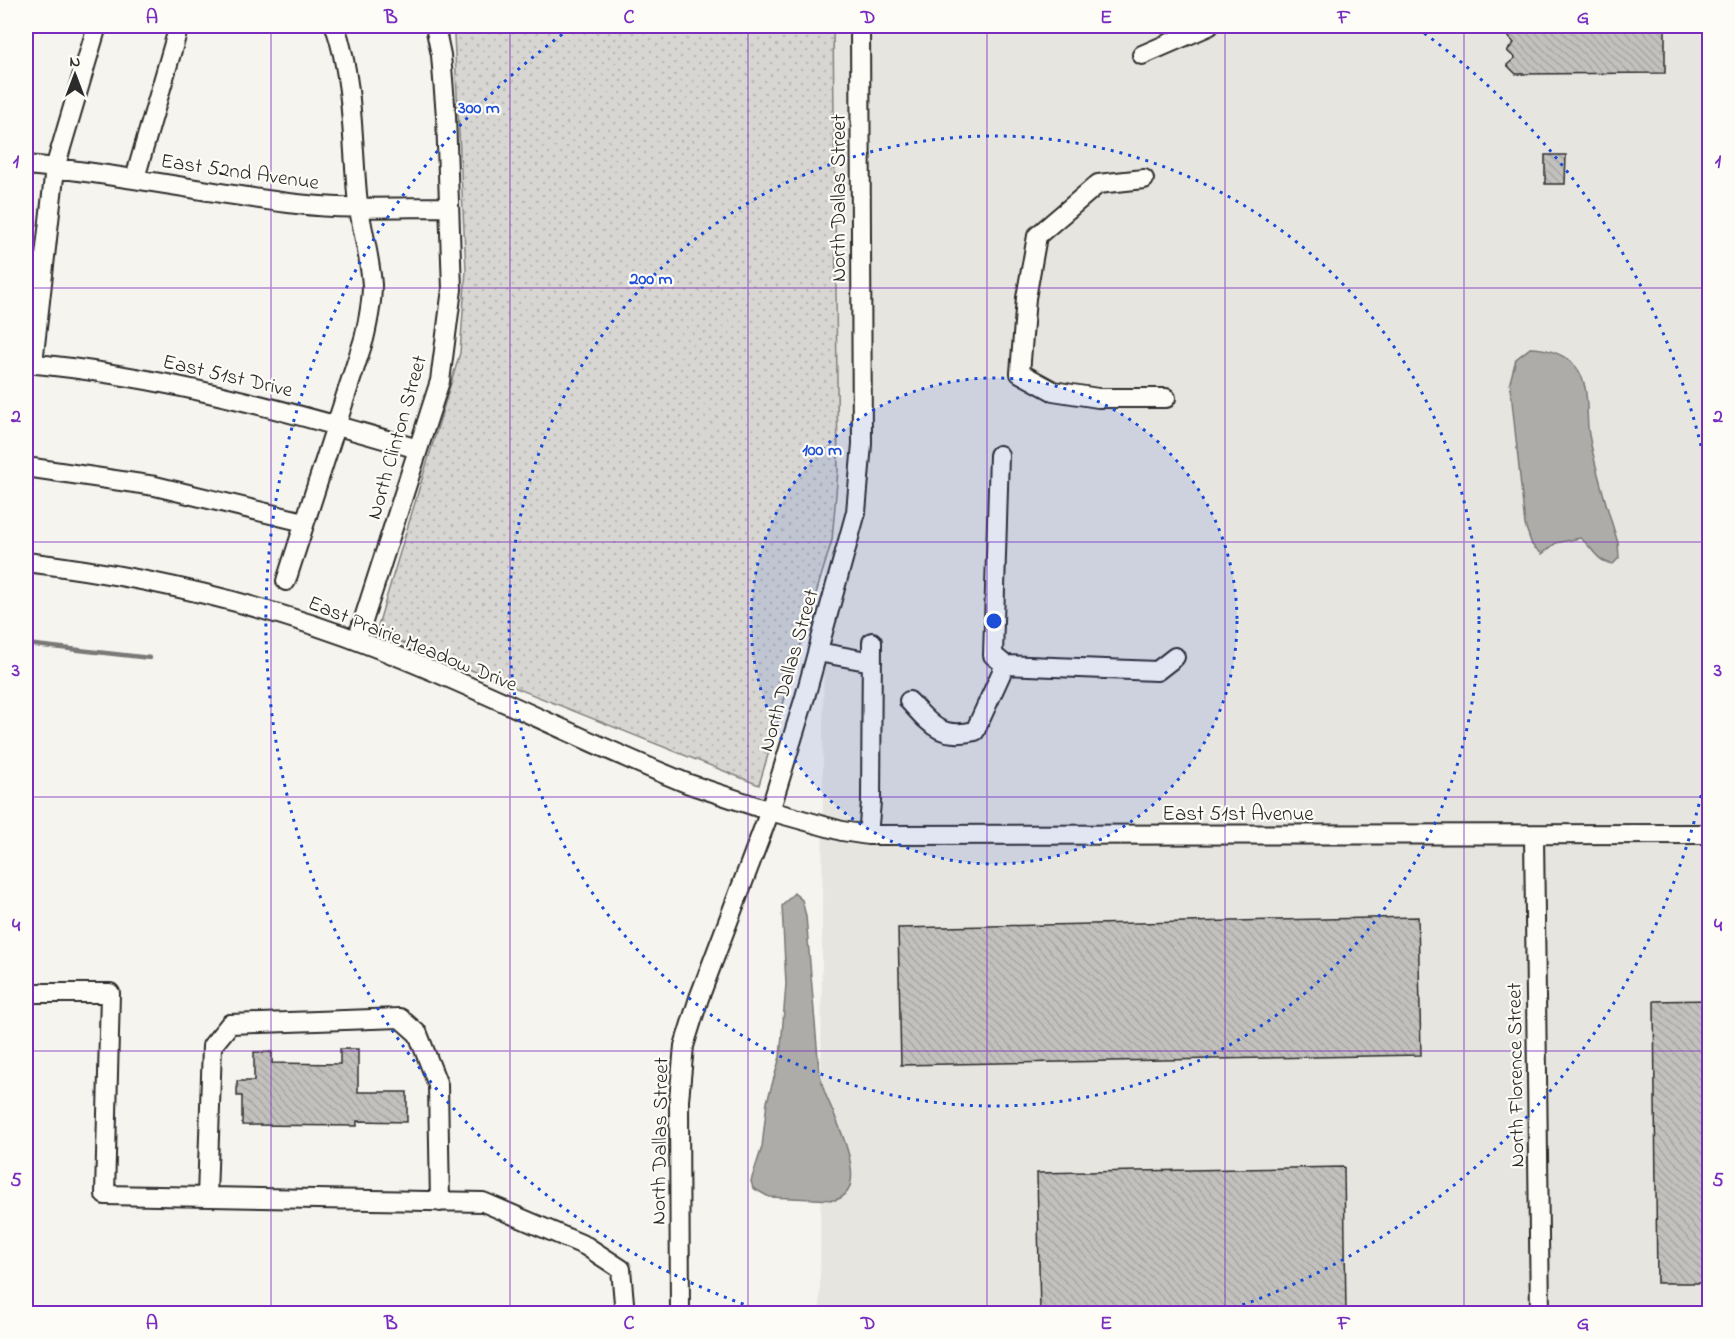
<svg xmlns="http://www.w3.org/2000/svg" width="1735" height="1339" viewBox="0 0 1735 1339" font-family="'Indie Flower',sans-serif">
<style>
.built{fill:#e6e5e0}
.grass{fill:url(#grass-dots);stroke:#81807e;stroke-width:1.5}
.water{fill:#adaca9;stroke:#797877;stroke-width:1.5}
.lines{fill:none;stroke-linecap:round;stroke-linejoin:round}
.stream{stroke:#797877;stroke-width:4.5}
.building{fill:url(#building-back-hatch);stroke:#2b2b2b;stroke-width:1.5}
.minor-casing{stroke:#2b2b2b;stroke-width:22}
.minor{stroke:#fdfcf7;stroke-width:18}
.grid{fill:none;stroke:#7b2cbf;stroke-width:1.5;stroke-opacity:0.55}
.ring{fill:none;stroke:#1d4ed8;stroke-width:3;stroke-dasharray:3 6}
.labels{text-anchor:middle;stroke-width:4.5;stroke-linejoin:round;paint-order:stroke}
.street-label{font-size:21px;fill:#2b2b2b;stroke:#fdfcf7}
.centre{fill:#1d4ed8;stroke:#fdfcf7;stroke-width:3}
.ring-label{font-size:18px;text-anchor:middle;font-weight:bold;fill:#1d4ed8;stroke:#fdfcf7;stroke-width:4.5;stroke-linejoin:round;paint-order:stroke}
.neatline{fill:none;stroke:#7b2cbf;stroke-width:2}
.grid-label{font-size:20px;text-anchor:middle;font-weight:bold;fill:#7b2cbf}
</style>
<defs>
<pattern id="grass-dots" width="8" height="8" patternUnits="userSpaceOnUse" patternTransform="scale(1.5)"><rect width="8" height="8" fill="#d7d6d2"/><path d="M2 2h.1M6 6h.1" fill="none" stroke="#b9b8b4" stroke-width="1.8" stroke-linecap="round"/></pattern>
<pattern id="building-back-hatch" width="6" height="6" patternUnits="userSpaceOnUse" patternTransform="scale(1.5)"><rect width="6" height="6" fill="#c2c1be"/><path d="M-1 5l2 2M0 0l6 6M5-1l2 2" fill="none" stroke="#a7a6a3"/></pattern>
</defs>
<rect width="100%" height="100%" fill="#f5f4ef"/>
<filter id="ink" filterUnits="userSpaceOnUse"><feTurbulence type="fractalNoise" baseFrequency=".0167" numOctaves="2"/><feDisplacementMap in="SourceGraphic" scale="12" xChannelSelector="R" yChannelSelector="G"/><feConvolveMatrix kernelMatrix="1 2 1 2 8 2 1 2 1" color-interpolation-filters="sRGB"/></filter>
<g filter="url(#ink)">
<!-- built -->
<path class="built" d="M 827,26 L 1709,26 L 1709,1313 L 820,1314 Z"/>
<!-- grass -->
<path class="grass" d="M 451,26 L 833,26 L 838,471 L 832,540 L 759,785 L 376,632 L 460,353 L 466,270 L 454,35 Z"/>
<!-- water -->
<path class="water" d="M 1530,348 C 1547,348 1565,354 1576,367 C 1591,386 1585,412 1589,435 C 1596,471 1607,508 1618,543 L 1619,558 L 1613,564 C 1596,562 1593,547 1580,538 L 1556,543 L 1542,554 L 1532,545 L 1525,525 L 1510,382 L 1516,359 Z
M 794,893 L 802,900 L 806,916 L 819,1070 C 821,1077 822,1086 825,1093 C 833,1114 874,1190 835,1200 L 769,1197 L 753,1188 L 751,1181 L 762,1147 L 767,1102 L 780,1057 L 782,1035 L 786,984 L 782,906 Z"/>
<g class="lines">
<!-- stream -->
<path class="stream" d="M 26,644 L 150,658"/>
</g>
<!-- building -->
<path class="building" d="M 1517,26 L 1665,26 L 1665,73 L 1516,74 L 1507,65 L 1515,58 L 1507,51 L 1514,43 L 1507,35 Z
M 1545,155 L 1566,155 L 1565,184 L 1545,184 Z
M 1418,917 L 1421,1055 L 901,1065 L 898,928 Z
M 1710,1000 L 1710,1283 L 1657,1283 L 1654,1001 Z
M 340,1049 L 358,1049 L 358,1092 L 407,1092 L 407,1122 L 357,1121 L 357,1126 L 242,1125 L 242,1096 L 237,1096 L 237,1081 L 254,1081 L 254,1052 L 272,1052 L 272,1063 L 340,1064 Z
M 1344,1167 L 1346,1314 L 1040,1314 L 1037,1173 Z"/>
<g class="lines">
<!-- minor casing -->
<g class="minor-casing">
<path id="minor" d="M 1142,55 L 1209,26
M 26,165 C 117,173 206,193 297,204 C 347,210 398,207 448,207
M 135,178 L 179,26
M 1144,179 L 1098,184 L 1037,236 L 1026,298 L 1020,373 L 1053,391 L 1098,398 L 1166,398
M 26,363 C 160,375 288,411 418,449
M 33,363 L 55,168 L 97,26
M 999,455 L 993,655 L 1005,665 L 1157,671 L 1175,657
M 26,467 L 155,486 L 304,522
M 26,562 C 145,576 264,604 377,648 C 483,689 584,742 689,784 L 770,811 L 842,831 L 868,835 L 1710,834
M 286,581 L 364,339 C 368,322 372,303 372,285 C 370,255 360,224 357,194 C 352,138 353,78 335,26
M 357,640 L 440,381 L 452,289 L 446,116 L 441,55 L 435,26
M 818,652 L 872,662
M 909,701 C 931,725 940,739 975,731 L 1005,665
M 868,835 L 871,802 L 872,642
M 1534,836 L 1540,1314
M 26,993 L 110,993 L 105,1195 L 483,1202 L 586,1246 L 621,1269 L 625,1314
M 207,1197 L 212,1046 L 230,1024 L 400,1018 L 418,1034 L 438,1085 L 440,1202
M 680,1314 L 679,1100 L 684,1046 L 699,998 L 770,811 L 805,697 L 856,512 L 862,444 L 860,26"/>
</g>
<!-- minor -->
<use href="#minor" class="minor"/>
</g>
</g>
<!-- grid -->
<path class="grid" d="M 271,26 L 271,1314M 510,26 L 510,1314M 748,26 L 748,1314M 987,26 L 987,1314M 1225,26 L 1225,1314M 1464,26 L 1464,1314M 26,288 L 1710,288M 26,542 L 1710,542M 26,797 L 1710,797M 26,1051 L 1710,1051"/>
<!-- distance rings -->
<circle cx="994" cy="621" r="243" fill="#1d4ed8" fill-opacity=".12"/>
<g class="ring">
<circle cx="994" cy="621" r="243"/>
<circle cx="994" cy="621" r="485"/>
<path d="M1709 760A728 728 0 0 1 1219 1313M769 1313A728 728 0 0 1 571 28M1417 28A728 728 0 0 1 1709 482"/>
</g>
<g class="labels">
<!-- street labels -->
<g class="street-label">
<text transform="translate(240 171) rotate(8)" y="7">East 52nd Avenue</text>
<text transform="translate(838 198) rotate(-90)" y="7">North Dallas Street</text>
<text transform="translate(228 375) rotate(13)" y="7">East 51st Drive</text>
<text transform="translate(396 437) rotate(-74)" y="7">North Clinton Street</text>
<text transform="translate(413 643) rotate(22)" y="7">East Prairie Meadow Drive</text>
<text transform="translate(788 670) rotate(-74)" y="7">North Dallas Street</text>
<text x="1238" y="820">East 51st Avenue</text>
<text transform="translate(1515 1075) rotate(-91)" y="7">North Florence Street</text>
<text transform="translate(659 1141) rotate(-89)" y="7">North Dallas Street</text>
</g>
</g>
<circle cx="994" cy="621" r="9" class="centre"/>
<g class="ring-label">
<text x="479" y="113">300 m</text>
<text x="651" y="284">200 m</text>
<text x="822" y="455">100 m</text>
</g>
<!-- margin -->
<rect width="1735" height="1339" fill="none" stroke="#fdfcf7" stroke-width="66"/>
<!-- north arrow -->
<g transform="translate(75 75)" stroke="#fdfcf7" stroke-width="4.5" paint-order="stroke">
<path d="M0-4.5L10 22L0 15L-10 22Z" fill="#2b2b2b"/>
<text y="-9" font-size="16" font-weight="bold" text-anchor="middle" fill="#2b2b2b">N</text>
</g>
<rect x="33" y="33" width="1669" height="1273" class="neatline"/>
<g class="grid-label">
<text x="152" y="23">A</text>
<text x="391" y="23">B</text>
<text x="629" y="23">C</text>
<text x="868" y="23">D</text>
<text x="1106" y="23">E</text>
<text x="1344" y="23">F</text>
<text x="1583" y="23">G</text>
<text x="16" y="167">1</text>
<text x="1718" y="167">1</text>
<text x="16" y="422">2</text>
<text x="1718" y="422">2</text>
<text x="16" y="676">3</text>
<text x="1718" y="676">3</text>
<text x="16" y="931">4</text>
<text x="1718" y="931">4</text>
<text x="16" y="1186">5</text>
<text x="1718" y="1186">5</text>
<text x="152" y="1329">A</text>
<text x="391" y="1329">B</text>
<text x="629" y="1329">C</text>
<text x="868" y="1329">D</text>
<text x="1106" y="1329">E</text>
<text x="1344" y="1329">F</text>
<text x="1583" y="1329">G</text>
</g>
</svg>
